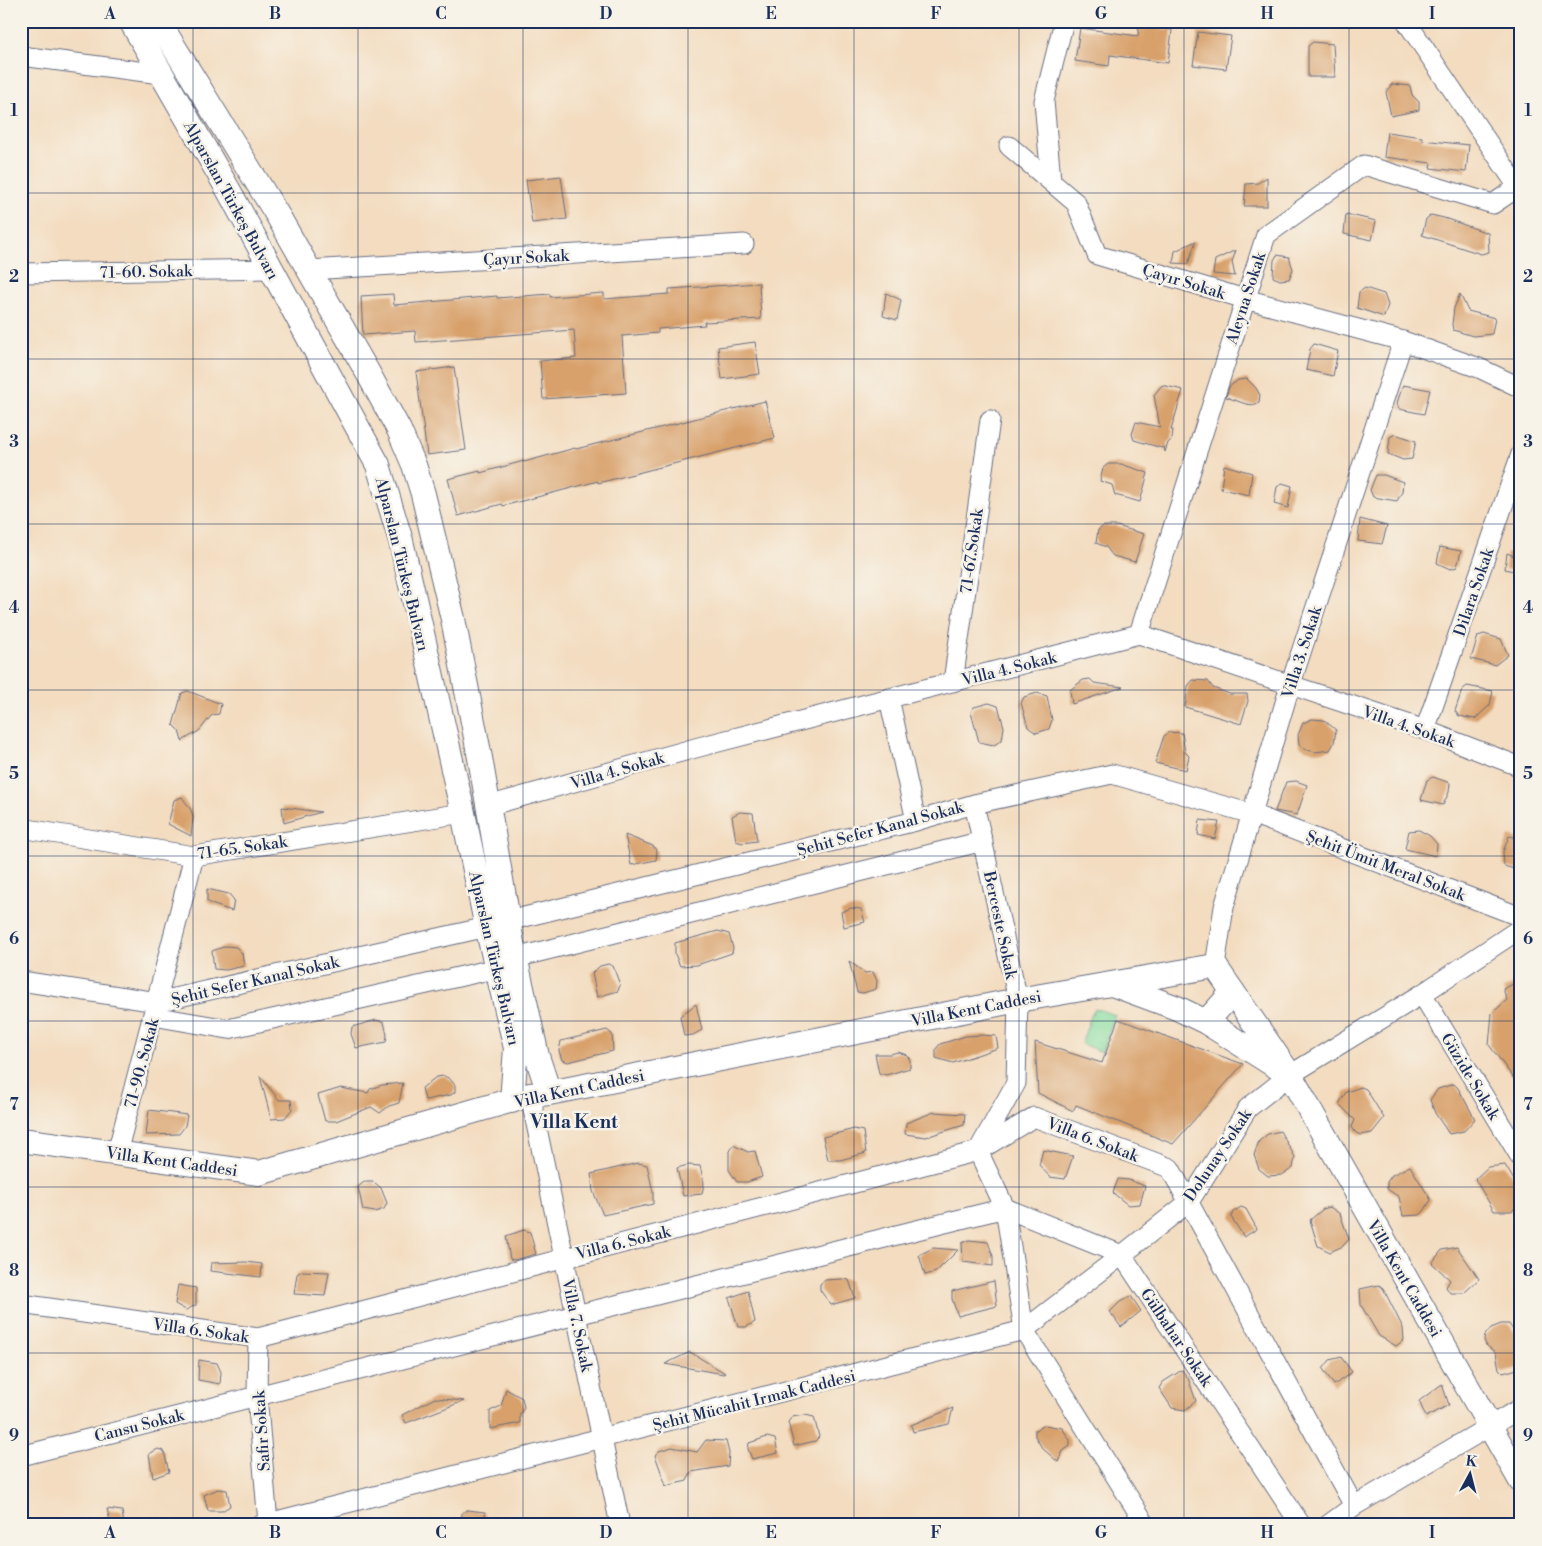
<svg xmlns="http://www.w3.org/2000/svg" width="1542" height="1546" viewBox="0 0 1542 1546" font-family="'Libre Bodoni',serif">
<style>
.green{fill:#86dc9f;stroke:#50867e}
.building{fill:#d8a06a}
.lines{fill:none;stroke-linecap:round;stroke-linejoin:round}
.minor-casing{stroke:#676c80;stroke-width:21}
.tertiary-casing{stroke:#676c80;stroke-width:26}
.minor{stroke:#fff;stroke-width:19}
.tertiary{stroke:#fff;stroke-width:24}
.grid{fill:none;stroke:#1b2f5e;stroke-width:1;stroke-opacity:0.55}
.labels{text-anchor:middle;stroke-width:5;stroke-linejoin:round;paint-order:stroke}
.street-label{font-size:16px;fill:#1b2f5e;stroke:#f7f3e8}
.quarter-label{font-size:19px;font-weight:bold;fill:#1b2f5e;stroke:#f7f3e8}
.neatline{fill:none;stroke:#1b2f5e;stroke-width:2}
.grid-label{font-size:16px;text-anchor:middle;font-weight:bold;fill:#1b2f5e}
</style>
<rect width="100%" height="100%" fill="#f7f3e8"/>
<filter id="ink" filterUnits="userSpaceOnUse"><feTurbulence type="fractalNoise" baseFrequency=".02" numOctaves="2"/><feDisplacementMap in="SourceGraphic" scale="10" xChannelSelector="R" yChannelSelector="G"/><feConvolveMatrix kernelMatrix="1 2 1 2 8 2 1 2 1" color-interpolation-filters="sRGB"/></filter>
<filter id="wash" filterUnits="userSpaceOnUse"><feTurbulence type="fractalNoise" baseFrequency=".0096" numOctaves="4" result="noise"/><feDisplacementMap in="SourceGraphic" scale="20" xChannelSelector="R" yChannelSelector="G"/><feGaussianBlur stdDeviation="1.12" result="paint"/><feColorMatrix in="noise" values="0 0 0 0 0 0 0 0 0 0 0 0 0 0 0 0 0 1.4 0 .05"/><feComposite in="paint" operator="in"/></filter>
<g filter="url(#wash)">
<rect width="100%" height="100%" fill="#f3dcbf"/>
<!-- green -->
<path class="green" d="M 1094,1008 L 1115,1015 L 1102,1052 L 1081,1044 Z"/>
<g id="blocks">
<!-- building -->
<path class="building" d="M 1139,25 L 1172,30 L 1168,63 L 1110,55 L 1109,66 L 1075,61 L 1080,28 L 1138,36 Z
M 1198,32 L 1231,36 L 1226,69 L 1193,65 Z
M 1313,42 L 1333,44 L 1335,77 L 1308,77 L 1308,46 Z
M 1392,84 L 1410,86 L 1412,95 L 1419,102 L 1419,110 L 1391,116 L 1386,92 Z
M 1387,132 L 1422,137 L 1422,140 L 1469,145 L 1466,172 L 1430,168 L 1431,163 L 1384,157 Z
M 561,176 L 567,219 L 532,223 L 526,180 Z
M 1267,177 L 1267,206 L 1244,206 L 1246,184 L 1258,183 Z
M 1346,214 L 1376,221 L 1372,240 L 1344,234 Z
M 1431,215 L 1444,218 L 1488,233 L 1489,252 L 1481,254 L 1422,235 L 1426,219 Z
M 1196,241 L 1188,264 L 1173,263 L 1175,251 Z
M 1236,250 L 1232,262 L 1235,276 L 1213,274 L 1215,260 Z
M 1277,255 L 1289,257 L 1293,269 L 1289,279 L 1280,280 L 1273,277 L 1274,260 Z
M 759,283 L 761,319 L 704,322 L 705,325 L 658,329 L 658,333 L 622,336 L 626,393 L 543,399 L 540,361 L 576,358 L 574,330 L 416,342 L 415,331 L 363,335 L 361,296 L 393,294 L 394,305 L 497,296 L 497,298 L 550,294 L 550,297 L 604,293 L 604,299 L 669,294 L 669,289 Z
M 1365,288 L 1384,294 L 1388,305 L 1384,317 L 1357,308 L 1359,292 Z
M 886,293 L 901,300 L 897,320 L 883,316 Z
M 1460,294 L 1468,311 L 1495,318 L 1492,334 L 1473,336 L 1453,330 L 1452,324 L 1454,308 Z
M 755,342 L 760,374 L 722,379 L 718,347 Z
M 1314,344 L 1338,351 L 1333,376 L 1306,370 L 1310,349 Z
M 454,367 L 466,450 L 427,455 L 416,372 Z
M 1247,379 L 1256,388 L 1260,395 L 1259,402 L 1254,405 L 1246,404 L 1226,397 L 1229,387 L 1238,380 Z
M 1162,385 L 1183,390 L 1171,430 L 1173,430 L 1172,439 L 1168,443 L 1165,452 L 1164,446 L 1162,448 L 1134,440 L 1132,434 L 1136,422 L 1160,427 L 1154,395 Z
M 1403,385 L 1430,390 L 1424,414 L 1399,409 L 1397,403 Z
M 765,401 L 775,438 L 598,483 L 598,481 L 503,506 L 502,504 L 458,516 L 448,479 L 480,471 L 480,473 L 524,461 L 524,462 L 575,448 L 576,449 Z
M 1395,434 L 1416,441 L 1412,459 L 1403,460 L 1388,454 L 1390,437 Z
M 1108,464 L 1121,464 L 1148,473 L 1140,502 L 1115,495 L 1112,485 L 1100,481 L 1103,468 Z
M 1224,465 L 1252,473 L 1249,495 L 1221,489 Z
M 1376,475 L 1384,475 L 1403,482 L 1402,492 L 1397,501 L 1373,497 L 1370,490 Z
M 1282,483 L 1292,486 L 1288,508 L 1274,504 L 1277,487 Z
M 1360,519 L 1387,526 L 1382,544 L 1358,541 Z
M 1104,526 L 1117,526 L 1144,534 L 1135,562 L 1113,556 L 1106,547 L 1096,543 L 1098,530 Z
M 1440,547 L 1461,551 L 1457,567 L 1450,569 L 1437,563 Z
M 1507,553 L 1521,559 L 1521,573 L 1505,569 Z
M 1484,634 L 1501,639 L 1508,655 L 1495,665 L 1471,659 L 1478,636 Z
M 1090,679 L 1094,683 L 1123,687 L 1072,704 L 1070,690 L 1083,680 Z
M 1193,680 L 1208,681 L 1213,688 L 1230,694 L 1247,694 L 1248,701 L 1241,724 L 1185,707 L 1188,686 Z
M 1467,686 L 1493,691 L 1490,705 L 1475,719 L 1459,716 L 1455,711 L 1462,690 Z
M 188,691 L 221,704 L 219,714 L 212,715 L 199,731 L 182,741 L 179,731 L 173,725 L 182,693 Z
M 1037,693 L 1047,696 L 1052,720 L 1049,729 L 1036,733 L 1028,727 L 1021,703 L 1024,697 Z
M 989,703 L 998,706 L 1004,727 L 1002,740 L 994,745 L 979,742 L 971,712 L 974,707 Z
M 1312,719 L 1324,720 L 1336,730 L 1334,743 L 1330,750 L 1315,752 L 1305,749 L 1299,745 L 1298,735 L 1303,723 Z
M 1169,732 L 1182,733 L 1185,752 L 1189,756 L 1186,770 L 1155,763 L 1164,736 Z
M 1433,777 L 1450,783 L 1449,792 L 1443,805 L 1421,800 L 1427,780 Z
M 1296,781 L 1307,785 L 1297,815 L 1275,811 L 1286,782 Z
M 182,797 L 191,810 L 193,817 L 191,836 L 168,824 L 174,800 Z
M 282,807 L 321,812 L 284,823 Z
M 740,812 L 753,813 L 757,841 L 742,843 L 736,841 L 732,816 Z
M 1200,820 L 1219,822 L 1215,839 L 1198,835 Z
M 1419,830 L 1430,836 L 1437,844 L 1436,856 L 1405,849 L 1409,831 Z
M 625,835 L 653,846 L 657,851 L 656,860 L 631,865 Z
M 1509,836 L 1521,839 L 1521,871 L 1504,866 L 1503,852 Z
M 207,889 L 229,894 L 234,900 L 232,911 L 211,904 L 207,901 Z
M 851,908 L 861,909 L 865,922 L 844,927 L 841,912 Z
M 718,931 L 729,934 L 733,948 L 732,953 L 697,965 L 680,966 L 675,954 L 675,943 Z
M 226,946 L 236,947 L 242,953 L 244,966 L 226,970 L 214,969 L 212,951 Z
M 849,961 L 865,973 L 873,972 L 877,981 L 876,989 L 863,993 L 857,992 Z
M 608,964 L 613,966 L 620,985 L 618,991 L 597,997 L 592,973 L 600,966 Z
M 1521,980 L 1521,1088 L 1489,1045 L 1492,1013 L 1507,1000 L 1503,989 Z
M 696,1004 L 702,1030 L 693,1035 L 684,1036 L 680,1016 Z
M 1118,1019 L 1243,1064 L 1173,1144 L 1076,1105 L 1073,1111 L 1038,1093 L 1035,1042 L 1102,1063 Z
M 376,1020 L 384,1022 L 387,1035 L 386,1042 L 356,1048 L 351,1034 L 352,1027 Z
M 607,1030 L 612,1034 L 613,1051 L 568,1062 L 562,1060 L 559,1051 L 561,1041 Z
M 982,1035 L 996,1036 L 998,1048 L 953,1063 L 936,1058 L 936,1049 L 940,1044 L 966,1036 Z
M 898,1052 L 907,1055 L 910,1060 L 910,1068 L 886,1075 L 879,1073 L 875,1054 L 890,1054 Z
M 260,1076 L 279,1100 L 291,1100 L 292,1109 L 285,1118 L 271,1119 Z
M 444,1076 L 450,1079 L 455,1085 L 455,1092 L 451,1095 L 425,1100 L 422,1088 L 436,1077 Z
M 403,1083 L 399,1103 L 389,1106 L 380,1113 L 371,1107 L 336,1121 L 325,1121 L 318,1095 L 341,1088 L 368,1093 L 370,1089 L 382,1085 Z
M 1454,1084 L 1458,1088 L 1475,1119 L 1464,1131 L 1449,1134 L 1435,1113 L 1430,1100 L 1438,1089 Z
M 1361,1087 L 1366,1089 L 1384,1118 L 1372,1133 L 1360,1135 L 1355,1132 L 1352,1127 L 1355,1120 L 1339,1104 L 1346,1092 Z
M 149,1110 L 187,1115 L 185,1126 L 179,1134 L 146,1135 Z
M 934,1112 L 965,1114 L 964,1125 L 926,1137 L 905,1134 L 906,1123 Z
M 854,1129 L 863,1131 L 866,1153 L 840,1160 L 828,1160 L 823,1137 Z
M 1280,1131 L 1295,1157 L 1293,1168 L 1282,1175 L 1268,1176 L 1259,1169 L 1254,1155 L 1259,1141 L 1268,1134 Z
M 733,1145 L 748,1152 L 755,1151 L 762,1177 L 747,1182 L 737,1182 L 729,1170 L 729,1154 Z
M 1043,1150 L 1073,1156 L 1065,1179 L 1050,1177 L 1039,1165 Z
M 638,1163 L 647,1165 L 653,1192 L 653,1204 L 603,1215 L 593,1191 L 591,1174 Z
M 688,1165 L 700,1166 L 704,1183 L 702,1194 L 683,1196 L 677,1168 Z
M 1505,1165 L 1521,1192 L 1521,1198 L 1516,1208 L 1511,1211 L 1494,1211 L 1475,1179 L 1488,1167 Z
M 1410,1166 L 1431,1200 L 1424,1211 L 1420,1215 L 1403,1216 L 1399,1197 L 1387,1189 L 1387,1182 L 1392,1175 Z
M 1118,1179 L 1129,1180 L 1145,1186 L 1140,1204 L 1128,1205 L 1113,1193 Z
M 364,1182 L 374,1182 L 381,1188 L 387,1203 L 384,1209 L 375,1212 L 363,1210 L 358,1187 Z
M 1241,1207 L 1246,1209 L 1257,1229 L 1244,1237 L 1231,1217 L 1233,1212 Z
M 1330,1207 L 1340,1214 L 1349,1239 L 1343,1246 L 1330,1252 L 1318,1246 L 1310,1220 L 1323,1209 Z
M 524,1230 L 530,1232 L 536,1254 L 514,1260 L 510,1259 L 506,1236 Z
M 969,1240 L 988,1242 L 993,1256 L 993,1266 L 963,1262 L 962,1243 Z
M 1457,1247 L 1479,1279 L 1464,1293 L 1450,1293 L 1446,1287 L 1450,1280 L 1432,1263 L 1442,1250 Z
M 933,1248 L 958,1250 L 936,1272 L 925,1275 L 919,1255 Z
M 246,1262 L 262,1264 L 261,1277 L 210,1271 L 211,1263 Z
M 302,1271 L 329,1272 L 325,1296 L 294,1294 L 297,1274 Z
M 842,1279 L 849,1280 L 855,1298 L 831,1305 L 820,1290 L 820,1284 L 825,1280 Z
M 994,1281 L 997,1306 L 958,1316 L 952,1299 L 952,1291 Z
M 178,1285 L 196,1288 L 196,1305 L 186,1310 L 175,1304 Z
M 1379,1285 L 1383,1288 L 1403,1328 L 1404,1340 L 1396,1346 L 1379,1336 L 1361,1305 L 1360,1289 Z
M 748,1291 L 755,1322 L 746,1327 L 738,1327 L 729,1298 Z
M 1131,1296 L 1141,1311 L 1121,1327 L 1110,1312 L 1120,1302 Z
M 1501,1324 L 1509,1324 L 1521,1342 L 1521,1368 L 1503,1373 L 1499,1369 L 1496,1353 L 1486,1345 L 1484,1340 L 1485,1335 L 1491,1328 Z
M 690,1352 L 725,1373 L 724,1374 L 665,1364 Z
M 1341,1357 L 1352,1372 L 1334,1385 L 1323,1369 L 1330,1360 Z
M 199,1360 L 217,1363 L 221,1372 L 220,1384 L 198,1380 Z
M 1182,1370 L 1188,1378 L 1196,1401 L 1185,1410 L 1172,1408 L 1159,1388 L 1163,1382 Z
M 1442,1384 L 1449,1405 L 1426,1417 L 1419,1401 Z
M 506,1389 L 522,1398 L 524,1408 L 520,1414 L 520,1423 L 490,1429 L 490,1411 L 501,1406 Z
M 435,1398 L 464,1401 L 406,1423 L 402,1415 Z
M 953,1408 L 949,1424 L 913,1432 L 911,1425 Z
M 805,1415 L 814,1417 L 819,1437 L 815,1441 L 794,1446 L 788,1422 L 792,1417 Z
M 1045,1425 L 1062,1428 L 1070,1440 L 1070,1446 L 1063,1451 L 1058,1462 L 1042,1448 L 1035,1436 L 1035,1430 Z
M 767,1437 L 775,1439 L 778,1453 L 752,1459 L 748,1449 L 749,1443 Z
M 706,1440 L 726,1441 L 729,1453 L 728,1466 L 691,1472 L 687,1481 L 666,1486 L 655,1455 L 659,1451 L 672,1447 L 697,1452 Z
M 158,1449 L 164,1451 L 169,1472 L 153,1478 L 149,1454 Z
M 218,1489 L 227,1490 L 230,1506 L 222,1511 L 208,1511 L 204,1495 Z
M 107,1509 L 122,1511 L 124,1525 L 111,1525 Z
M 467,1510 L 485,1512 L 486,1525 L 461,1525 L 462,1513 Z"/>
</g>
</g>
<g filter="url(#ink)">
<use href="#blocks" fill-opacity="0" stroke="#676c80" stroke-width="1"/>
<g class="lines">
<!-- minor casing -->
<g class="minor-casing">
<path id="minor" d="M 1406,21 L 1518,187 L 1521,193
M 21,56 L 161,74
M 1009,146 L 1076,203 L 1097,255 L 1245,299 L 1403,341 L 1479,368 L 1521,388
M 1051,180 L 1044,101 L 1064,21
M 309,270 L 744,244
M 21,273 L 270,269
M 1139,634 L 1266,235 L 1364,165 L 1493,204 L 1518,187
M 953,682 L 990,420
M 889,698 L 916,821
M 1425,730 L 1521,454
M 974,804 L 1018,1000 L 1016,1083 L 978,1151 L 1005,1208 L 1024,1330 L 1122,1255 L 1189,1202 L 1248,1108 L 1290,1075 L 1422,994 L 1521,928
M 488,806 L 699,747 L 1139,634 L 1425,730 L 1521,767
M 21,828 L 194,856 L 463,813
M 508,921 L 916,821 L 974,804 L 1112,774 L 1252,814 L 1521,917
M 515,958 L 983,841
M 1215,966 L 1224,907 L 1290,686 L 1403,341
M 21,981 L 157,1002 L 487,927
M 1422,994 L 1521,1158
M 153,1016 L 228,1029 L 498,968
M 530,1095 L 620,1525
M 117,1153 L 194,856
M 21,1304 L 258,1338 L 978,1151 L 1034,1117 L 1170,1168 L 1354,1506
M 258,1338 L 257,1395 L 268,1523
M 21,1456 L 576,1315 L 1005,1208 L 1122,1255 L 1301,1525
M 261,1525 L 1024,1330 L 1146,1525
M 1328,1525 L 1354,1506 L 1521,1408"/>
</g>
<!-- tertiary casing -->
<g class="tertiary-casing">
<path id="tertiary" d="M 131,21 L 229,191 L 378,465 L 401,541 L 463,813 L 487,927 L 516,1048 L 512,1101
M 158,21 L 278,216 L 368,373 L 399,430 L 414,465 L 423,494 L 453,619 L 480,758 L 512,943 L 537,1056 L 549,1093
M 1112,984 L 1177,1008 L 1206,1022 L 1282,1070
M 1206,1022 L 1233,992
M 21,1140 L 259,1173 L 530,1095 L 549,1093 L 1018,1000 L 1215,966 L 1290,1075 L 1521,1481"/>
</g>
<!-- minor -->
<use href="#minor" class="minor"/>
<!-- tertiary -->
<use href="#tertiary" class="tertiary"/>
</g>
</g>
<!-- grid -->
<path class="grid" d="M 193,21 L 193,1525M 358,21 L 358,1525M 523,21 L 523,1525M 688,21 L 688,1525M 854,21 L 854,1525M 1019,21 L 1019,1525M 1184,21 L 1184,1525M 1349,21 L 1349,1525M 21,193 L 1521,193M 21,359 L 1521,359M 21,524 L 1521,524M 21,690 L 1521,690M 21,856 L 1521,856M 21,1021 L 1521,1021M 21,1187 L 1521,1187M 21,1353 L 1521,1353"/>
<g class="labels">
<!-- street labels -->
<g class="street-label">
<text transform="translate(232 200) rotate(61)" y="6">Alparslan Türkeş Bulvarı</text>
<text transform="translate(526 257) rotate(-3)" y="6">Çayır Sokak</text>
<text transform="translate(146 271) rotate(-1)" y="6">71-60. Sokak</text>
<text transform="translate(1184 281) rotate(17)" y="6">Çayır Sokak</text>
<text transform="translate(1245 298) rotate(-72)" y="6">Aleyna Sokak</text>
<text transform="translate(971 551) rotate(-82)" y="6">71-67.Sokak</text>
<text transform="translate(403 564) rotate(76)" y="6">Alparslan Türkeş Bulvarı</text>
<text transform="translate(1473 592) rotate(-71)" y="6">Dilara Sokak</text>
<text transform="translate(1301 652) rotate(-72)" y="6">Villa 3. Sokak</text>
<text transform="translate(1009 668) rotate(-14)" y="6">Villa 4. Sokak</text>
<text transform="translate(1409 726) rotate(19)" y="6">Villa 4. Sokak</text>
<text transform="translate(617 770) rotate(-16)" y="6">Villa 4. Sokak</text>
<text transform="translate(880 828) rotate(-15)" y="6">Şehit Sefer Kanal Sokak</text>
<text transform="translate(242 847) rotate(-8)" y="6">71-65. Sokak</text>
<text transform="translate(1386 865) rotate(21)" y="6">Şehit Ümit Meral Sokak</text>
<text transform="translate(1001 925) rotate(78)" y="6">Berceste Sokak</text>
<text transform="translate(495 958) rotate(77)" y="6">Alparslan Türkeş Bulvarı</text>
<text transform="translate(255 980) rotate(-13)" y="6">Şehit Sefer Kanal Sokak</text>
<text transform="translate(976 1008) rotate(-11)" y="6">Villa Kent Caddesi</text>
<text transform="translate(141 1063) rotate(-75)" y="6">71-90. Sokak</text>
<text transform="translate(1471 1076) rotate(59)" y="6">Güzide Sokak</text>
<text transform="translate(579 1088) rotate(-12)" y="6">Villa Kent Caddesi</text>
<text transform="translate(1093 1139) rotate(21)" y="6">Villa 6. Sokak</text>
<text transform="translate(1217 1155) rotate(-56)" y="6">Dolunay Sokak</text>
<text transform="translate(172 1161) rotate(8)" y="6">Villa Kent Caddesi</text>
<text transform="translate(623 1242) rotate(-14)" y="6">Villa 6. Sokak</text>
<text transform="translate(1405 1278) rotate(60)" y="6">Villa Kent Caddesi</text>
<text transform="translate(578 1325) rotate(78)" y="6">Villa 7. Sokak</text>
<text transform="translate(201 1330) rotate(8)" y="6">Villa 6. Sokak</text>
<text transform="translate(1177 1337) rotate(56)" y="6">Gülbahar Sokak</text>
<text transform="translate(754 1400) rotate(-14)" y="6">Şehit Mücahit Irmak Caddesi</text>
<text transform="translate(139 1425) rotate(-14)" y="6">Cansu Sokak</text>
<text transform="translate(261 1431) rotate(-94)" y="6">Safir Sokak</text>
</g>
<!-- quarter labels -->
<g class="quarter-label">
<text x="574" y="1128">Villa Kent</text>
</g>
</g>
<!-- margin -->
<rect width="1542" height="1546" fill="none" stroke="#f7f3e8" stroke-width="55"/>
<!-- north arrow -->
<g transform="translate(1470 1474) rotate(7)" stroke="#f7f3e8" stroke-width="4" paint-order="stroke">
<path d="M0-4L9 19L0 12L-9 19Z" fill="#1b2f5e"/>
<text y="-8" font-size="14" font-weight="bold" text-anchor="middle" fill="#1b2f5e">K</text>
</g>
<rect x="28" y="28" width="1486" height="1490" class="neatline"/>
<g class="grid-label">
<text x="110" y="19">A</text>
<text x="275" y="19">B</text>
<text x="441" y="19">C</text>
<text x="606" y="19">D</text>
<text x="771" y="19">E</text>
<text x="936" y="19">F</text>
<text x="1101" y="19">G</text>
<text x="1267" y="19">H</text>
<text x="1432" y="19">I</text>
<text x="14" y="116">1</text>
<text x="1528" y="116">1</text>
<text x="14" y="282">2</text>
<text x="1528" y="282">2</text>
<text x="14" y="447">3</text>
<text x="1528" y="447">3</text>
<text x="14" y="613">4</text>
<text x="1528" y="613">4</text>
<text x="14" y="779">5</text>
<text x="1528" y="779">5</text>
<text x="14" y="944">6</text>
<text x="1528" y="944">6</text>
<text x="14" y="1110">7</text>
<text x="1528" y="1110">7</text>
<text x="14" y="1276">8</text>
<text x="1528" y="1276">8</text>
<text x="14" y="1441">9</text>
<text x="1528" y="1441">9</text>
<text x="110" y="1538">A</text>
<text x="275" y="1538">B</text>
<text x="441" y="1538">C</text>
<text x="606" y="1538">D</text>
<text x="771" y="1538">E</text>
<text x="936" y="1538">F</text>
<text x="1101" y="1538">G</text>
<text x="1267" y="1538">H</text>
<text x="1432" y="1538">I</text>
</g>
</svg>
